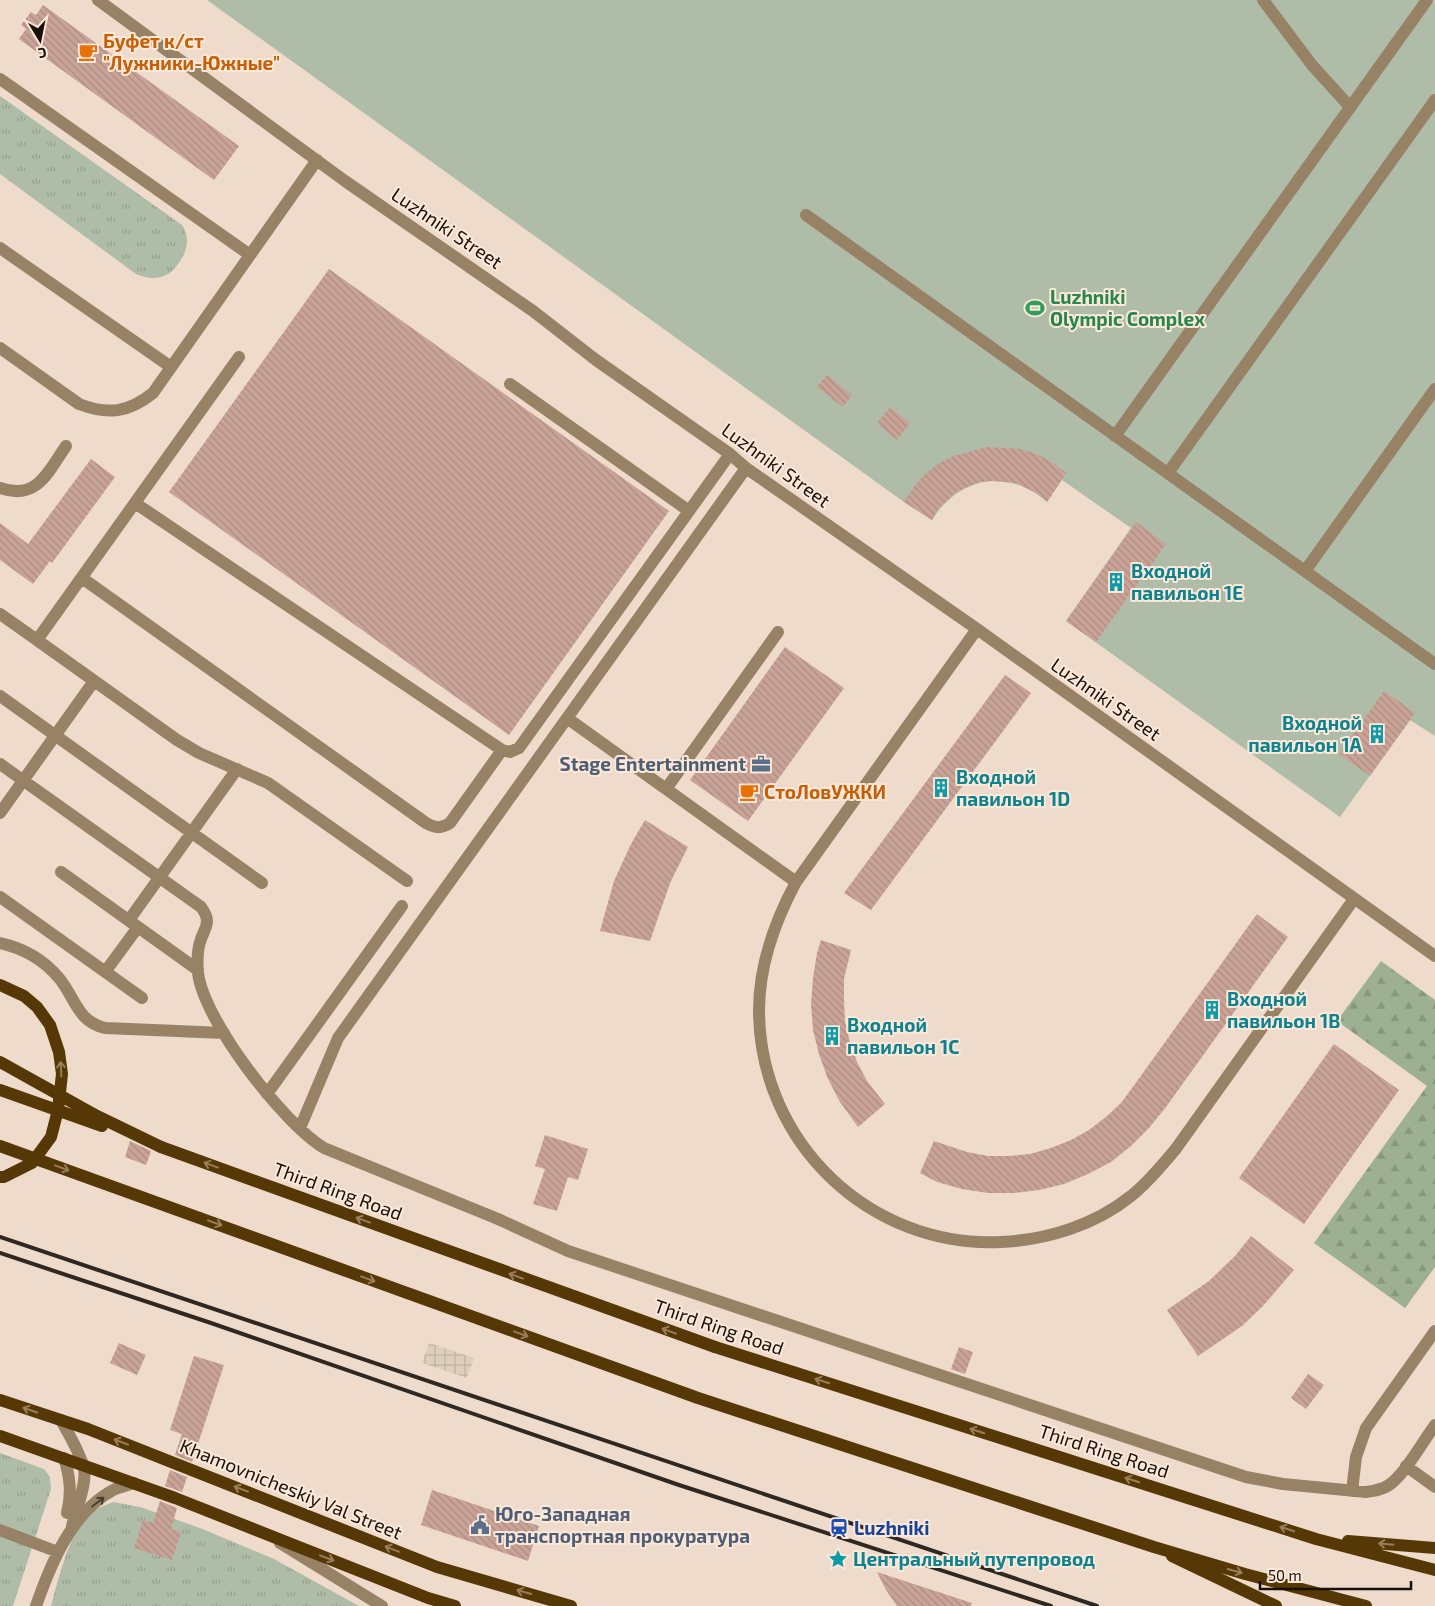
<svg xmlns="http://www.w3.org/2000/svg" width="1435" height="1606" viewBox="0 0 1435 1606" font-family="'Exo 2',sans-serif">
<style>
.industrial{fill:url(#industrial-grid)}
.grass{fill:url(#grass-tufts)}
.forest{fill:url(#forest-firs)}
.pitch{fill:#afbca8}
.building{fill:url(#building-back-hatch)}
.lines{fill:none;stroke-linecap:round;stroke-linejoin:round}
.minor{stroke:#988266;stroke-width:12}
.major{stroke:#563806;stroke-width:12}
.rail{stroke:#2f2721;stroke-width:4}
.major-bridge{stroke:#563806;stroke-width:12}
.oneway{stroke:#987e5a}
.oneway2{stroke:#4b3e2f}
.labels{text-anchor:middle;stroke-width:4;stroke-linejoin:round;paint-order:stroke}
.food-label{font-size:19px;font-weight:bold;fill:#c56008;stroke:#fce8d9;text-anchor:start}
.street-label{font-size:19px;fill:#17100b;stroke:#fce8d9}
.leisure-label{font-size:19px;font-weight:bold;fill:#27864d;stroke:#fce8d9;text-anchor:start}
.culture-label{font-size:19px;font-weight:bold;fill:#0d838f;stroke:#fce8d9;text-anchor:start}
.service-label{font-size:19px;font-weight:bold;fill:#4e5e75;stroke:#fce8d9;text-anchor:end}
.transit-label{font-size:19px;font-weight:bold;fill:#164399;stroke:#fce8d9;text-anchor:start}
</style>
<defs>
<pattern id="industrial-grid" width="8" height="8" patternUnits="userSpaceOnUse" patternTransform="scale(1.25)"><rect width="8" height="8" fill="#ddcfbc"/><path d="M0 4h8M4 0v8" fill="none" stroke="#bdb1a0"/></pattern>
<pattern id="grass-tufts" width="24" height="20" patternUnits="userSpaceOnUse" patternTransform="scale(1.25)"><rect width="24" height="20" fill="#afbca8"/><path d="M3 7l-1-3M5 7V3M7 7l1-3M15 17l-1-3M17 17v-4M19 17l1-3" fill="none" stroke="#96a18f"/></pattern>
<pattern id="forest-firs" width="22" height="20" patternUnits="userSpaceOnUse" patternTransform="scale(1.25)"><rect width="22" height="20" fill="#9db192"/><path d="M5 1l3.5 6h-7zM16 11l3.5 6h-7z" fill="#86977d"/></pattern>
<pattern id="building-back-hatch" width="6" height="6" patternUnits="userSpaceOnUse" patternTransform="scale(1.25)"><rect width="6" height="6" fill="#c9a397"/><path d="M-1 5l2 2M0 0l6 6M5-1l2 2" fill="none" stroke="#ac8b81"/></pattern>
</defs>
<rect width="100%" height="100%" fill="#eedbcc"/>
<!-- industrial -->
<path class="industrial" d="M 429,1343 L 474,1358 L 467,1378 L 422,1363 Z"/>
<!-- grass -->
<path class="grass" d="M 0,96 L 182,225 C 191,239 187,252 178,264 C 174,269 171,273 166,275 C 157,280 145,278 136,274 L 0,174 Z
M 0,1453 L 44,1469 L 50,1477 L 51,1489 L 13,1606 L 0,1606 Z
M 113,1502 L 140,1507 L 200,1528 L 274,1559 L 359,1606 L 51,1606 C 59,1578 69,1531 91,1513 C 97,1508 106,1505 113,1502 Z"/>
<!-- forest -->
<path class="forest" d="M 1381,961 L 1435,1000 L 1435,1267 L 1405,1308 L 1314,1243 L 1427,1086 L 1337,1021 Z"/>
<!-- pitch -->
<path class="pitch" d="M 207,0 L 1435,0 L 1435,736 L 1410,720 L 1340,817 L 1066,621 L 1131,528 L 1062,480 L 1047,502 C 1008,468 960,476 932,520 L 904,502 Z"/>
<!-- building -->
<path class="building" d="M 43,5 L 239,146 L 214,180 L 19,39 L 26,29 L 21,25 L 31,12 L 36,15 Z
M 329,269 L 669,511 L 509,735 L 169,492 Z
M 827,375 L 852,395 L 843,407 L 817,387 Z
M 890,407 L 910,423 L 897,440 L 877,423 Z
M 987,447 L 1021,449 L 1037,454 L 1053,463 L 1066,473 L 1047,502 L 1038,494 L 1016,483 L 991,481 L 979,482 L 956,492 L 938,509 L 932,520 L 904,502 L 913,488 L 924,475 L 938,464 L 953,456 Z
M 91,459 L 115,477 L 52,563 L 50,561 L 33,584 L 0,560 L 0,523 L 28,544 Z
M 1136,522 L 1166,544 L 1096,642 L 1066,621 Z
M 785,647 L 844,688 L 748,821 L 690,780 Z
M 1005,675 L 1031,693 L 871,910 L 844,893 Z
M 1384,691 L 1415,713 L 1370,776 L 1339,754 Z
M 645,820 L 688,847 L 670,883 L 650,941 L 600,931 L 614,881 L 631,844 Z
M 1257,914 L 1288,937 L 1166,1107 L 1149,1128 L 1131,1146 L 1111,1162 L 1088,1174 L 1064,1184 L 1039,1190 L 1013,1193 L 988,1193 L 962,1189 L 937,1182 L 920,1173 L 934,1141 L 967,1152 L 988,1156 L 1009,1156 L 1030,1154 L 1051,1148 L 1071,1140 L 1089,1130 L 1106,1117 L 1121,1103 L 1135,1084 Z
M 821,940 L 851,950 L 844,979 L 844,1000 L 845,1022 L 850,1042 L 857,1062 L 867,1081 L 885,1104 L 858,1127 L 840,1102 L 828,1079 L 819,1054 L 813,1030 L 811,1004 L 813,978 L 817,953 Z
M 1334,1044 L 1399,1090 L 1304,1224 L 1239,1178 Z
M 545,1135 L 588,1149 L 578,1180 L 568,1177 L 557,1211 L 533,1204 L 545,1169 L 535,1166 Z
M 130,1141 L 151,1151 L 146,1165 L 125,1157 Z
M 1251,1236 L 1294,1270 L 1262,1307 L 1242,1326 L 1198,1356 L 1167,1310 L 1209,1281 L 1235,1256 Z
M 119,1343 L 146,1355 L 137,1375 L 110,1363 Z
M 959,1347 L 973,1352 L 965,1374 L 951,1369 Z
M 194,1356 L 224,1365 L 192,1462 L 175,1455 L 182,1434 L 170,1430 Z
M 1308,1374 L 1324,1385 L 1306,1409 L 1291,1398 Z
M 170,1470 L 187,1477 L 182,1492 L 165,1486 Z
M 432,1490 L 539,1526 L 528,1561 L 421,1525 Z
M 160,1501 L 177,1508 L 171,1529 L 181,1532 L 172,1560 L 134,1548 L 143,1520 L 153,1523 Z
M 877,1572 L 972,1603 L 971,1606 L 897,1606 L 886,1590 Z"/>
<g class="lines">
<!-- minor -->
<path class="minor" d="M 98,0 L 345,181 L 533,311 L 596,360 L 730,454 L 746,468 L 977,629 L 1435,956
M 1263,0 L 1312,65 L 1350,107
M 0,79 L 250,255
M 806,215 L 1435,664
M 0,248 L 171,367
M 0,348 L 79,404 C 108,415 128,413 153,393 L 317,160
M 239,357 L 37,640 L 177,740 L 199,753 L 268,783 L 407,881
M 510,384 L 689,511
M 1115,436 L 1427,0
M 1168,473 L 1435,100
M 0,488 C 37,501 48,472 66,446
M 135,503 L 502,750 L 510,752 L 519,748 L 730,454
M 1305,571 L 1435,389
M 82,578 L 426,823 C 435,828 441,829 450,823 L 502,750
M 0,614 L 37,640
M 977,629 L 796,882 C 775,921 759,965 759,1011 C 760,1143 870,1248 1001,1242 C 1047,1240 1095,1225 1131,1196 C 1148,1183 1161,1166 1175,1150 L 1354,899
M 0,696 L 262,883
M 567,718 L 796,882
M 0,764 L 201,907 C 204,911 207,915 207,921 C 207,927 203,933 201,939 C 197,950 197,962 198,973 C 204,1021 283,1123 324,1148 L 498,1219 L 568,1251 L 1246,1477 L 1283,1484 L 1366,1492 C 1374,1491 1382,1490 1389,1485 C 1405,1474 1423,1441 1435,1425
M 666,789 L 778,632
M 0,813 L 94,681
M 61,872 L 198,970
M 0,897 L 142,998
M 129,920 L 237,769
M 0,943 C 23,948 44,960 59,978 C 76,999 77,1021 105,1028 L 224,1033
M 105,972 L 138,927
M 267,1094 L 402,906
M 300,1128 L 338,1038 L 746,468
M 61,1420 C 69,1435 80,1452 84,1469 C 87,1483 76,1511 72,1526
M 64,1458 C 70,1477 72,1493 67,1513
M 1406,1466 L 1435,1487
M 1352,1491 L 1356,1457 L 1366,1428 L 1435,1331
M 0,1530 L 58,1552
M 280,1543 L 382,1606
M 36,1606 C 51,1563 72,1511 115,1489 C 121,1487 128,1485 134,1483"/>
<!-- major -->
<path class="major" d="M 0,985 L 24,996 L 37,1007 L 50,1025 L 59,1052 L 62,1074 L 58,1110 L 51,1137 L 32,1163 L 4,1177 L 0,1177
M 161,1147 L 715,1347
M 0,1400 L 88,1429 L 437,1567 L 571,1606
M 0,1436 L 175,1498 L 428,1598 L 455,1606
M 1172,1556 L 1276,1606"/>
<!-- rail -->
<path class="rail" d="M 0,1237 L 1097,1606
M 0,1253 L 211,1323 L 679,1485 L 1051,1606"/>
<!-- major-bridge -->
<path class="major-bridge" d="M 0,1062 L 97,1116 L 161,1147
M 0,1090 L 102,1126
M 0,1146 L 698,1398 L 1154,1547 L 1245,1574 L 1366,1606
M 715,1347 L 1316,1539 L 1435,1570
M 1348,1541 L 1435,1548"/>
</g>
<!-- one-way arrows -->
<defs><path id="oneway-shaft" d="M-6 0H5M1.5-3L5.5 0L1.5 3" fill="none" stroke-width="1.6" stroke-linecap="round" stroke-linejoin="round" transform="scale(1.25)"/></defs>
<g class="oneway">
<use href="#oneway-shaft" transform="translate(61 1069) rotate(-93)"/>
<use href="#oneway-shaft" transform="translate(211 1165) rotate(-160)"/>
<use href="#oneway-shaft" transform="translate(62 1168) rotate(20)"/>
<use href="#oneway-shaft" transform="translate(363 1220) rotate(-160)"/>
<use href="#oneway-shaft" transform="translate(215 1223) rotate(20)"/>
<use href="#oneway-shaft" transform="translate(516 1276) rotate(-160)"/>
<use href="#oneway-shaft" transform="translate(368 1279) rotate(20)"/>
<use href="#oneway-shaft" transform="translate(669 1331) rotate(-160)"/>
<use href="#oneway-shaft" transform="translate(521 1334) rotate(20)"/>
<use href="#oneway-shaft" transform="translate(822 1381) rotate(-162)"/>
<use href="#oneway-shaft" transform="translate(30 1410) rotate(-161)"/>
<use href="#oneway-shaft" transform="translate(977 1431) rotate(-162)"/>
<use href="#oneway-shaft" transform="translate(121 1442) rotate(-159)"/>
<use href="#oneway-shaft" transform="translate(1132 1480) rotate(-162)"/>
<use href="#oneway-shaft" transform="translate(241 1489) rotate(-159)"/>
<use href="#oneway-shaft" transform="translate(1287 1529) rotate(-162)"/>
<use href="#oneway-shaft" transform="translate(1386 1544) rotate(-175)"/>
<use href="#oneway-shaft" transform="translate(392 1549) rotate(-158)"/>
<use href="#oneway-shaft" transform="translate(327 1558) rotate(21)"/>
<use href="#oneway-shaft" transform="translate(1235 1571) rotate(16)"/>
<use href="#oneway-shaft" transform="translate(524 1592) rotate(-164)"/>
</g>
<use class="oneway2" href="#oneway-shaft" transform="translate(98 1502) rotate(-37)"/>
<!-- icons -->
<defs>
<g id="cafe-bare" transform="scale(1.5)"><path d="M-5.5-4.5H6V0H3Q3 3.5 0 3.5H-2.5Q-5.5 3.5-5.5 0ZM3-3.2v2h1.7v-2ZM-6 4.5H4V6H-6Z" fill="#e8710a" stroke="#fce8d9" stroke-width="2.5" paint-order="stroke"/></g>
<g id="stadium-bare" transform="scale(1.5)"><path d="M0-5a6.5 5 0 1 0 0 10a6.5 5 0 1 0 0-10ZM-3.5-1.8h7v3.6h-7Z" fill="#2e9e5b" stroke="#fce8d9" stroke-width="2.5" paint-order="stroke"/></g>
<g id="building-bare" transform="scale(1.5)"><path d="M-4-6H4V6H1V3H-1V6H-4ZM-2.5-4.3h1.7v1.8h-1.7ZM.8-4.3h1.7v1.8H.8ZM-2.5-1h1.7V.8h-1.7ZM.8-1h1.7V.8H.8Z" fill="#0f9aa8" stroke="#fce8d9" stroke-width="2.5" paint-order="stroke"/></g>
<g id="office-bare" transform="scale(1.5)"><path d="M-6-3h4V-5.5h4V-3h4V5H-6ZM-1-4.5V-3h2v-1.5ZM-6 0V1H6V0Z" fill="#5c6f8a" stroke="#fce8d9" stroke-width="2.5" paint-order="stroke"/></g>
<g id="civic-bare" transform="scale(1.5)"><path d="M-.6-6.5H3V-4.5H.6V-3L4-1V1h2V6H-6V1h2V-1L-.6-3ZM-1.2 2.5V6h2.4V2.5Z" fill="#5c6f8a" stroke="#fce8d9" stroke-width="2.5" paint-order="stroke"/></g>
<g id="station-bare" transform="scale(1.5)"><path d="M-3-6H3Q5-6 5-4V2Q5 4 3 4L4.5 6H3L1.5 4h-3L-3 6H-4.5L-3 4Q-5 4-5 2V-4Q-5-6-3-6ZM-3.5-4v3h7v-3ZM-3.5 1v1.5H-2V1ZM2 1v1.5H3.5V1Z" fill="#1a4fb4" stroke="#fce8d9" stroke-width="2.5" paint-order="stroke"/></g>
<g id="sight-bare" transform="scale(1.5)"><path d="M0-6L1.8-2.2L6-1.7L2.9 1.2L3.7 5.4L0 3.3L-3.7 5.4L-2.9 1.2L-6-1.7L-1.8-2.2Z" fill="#0f9aa8" stroke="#fce8d9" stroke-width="2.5" paint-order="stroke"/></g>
</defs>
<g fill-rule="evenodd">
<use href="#cafe-bare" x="88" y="52"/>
<use href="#stadium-bare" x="1035" y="308"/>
<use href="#building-bare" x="1116" y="582"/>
<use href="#building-bare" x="1377" y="734"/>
<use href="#office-bare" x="761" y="764"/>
<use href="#building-bare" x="941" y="788"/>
<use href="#cafe-bare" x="749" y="792"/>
<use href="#building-bare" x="1212" y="1010"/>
<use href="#building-bare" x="832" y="1036"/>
<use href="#civic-bare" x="480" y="1525"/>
<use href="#station-bare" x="839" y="1528"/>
<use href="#sight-bare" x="838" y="1559"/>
</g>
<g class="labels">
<!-- food labels -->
<g class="food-label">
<text x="103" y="48">Буфет к/ст<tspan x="103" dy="22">"Лужники-Южные"</tspan></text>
<text x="764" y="799">СтоЛовУЖКИ</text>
</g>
<!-- street labels -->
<g class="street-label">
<text transform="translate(447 228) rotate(34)" y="7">Luzhniki Street</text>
<text transform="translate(776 465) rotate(36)" y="7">Luzhniki Street</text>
<text transform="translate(1106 699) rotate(35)" y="7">Luzhniki Street</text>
<text transform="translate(338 1191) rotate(20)" y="7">Third Ring Road</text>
<text transform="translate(719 1327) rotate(19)" y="7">Third Ring Road</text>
<text transform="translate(1104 1451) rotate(18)" y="7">Third Ring Road</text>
<text transform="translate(291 1489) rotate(22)" y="7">Khamovnicheskiy Val Street</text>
</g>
<!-- leisure labels -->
<g class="leisure-label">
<text x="1050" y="304">Luzhniki<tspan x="1050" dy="22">Olympic Complex</tspan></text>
</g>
<!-- culture labels -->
<g class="culture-label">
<text x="1131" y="578">Входной<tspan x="1131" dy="22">павильон 1E</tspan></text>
<text x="1362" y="730" text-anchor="end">Входной<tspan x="1362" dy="22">павильон 1A</tspan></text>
<text x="956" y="784">Входной<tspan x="956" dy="22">павильон 1D</tspan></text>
<text x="1227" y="1006">Входной<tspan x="1227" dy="22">павильон 1B</tspan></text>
<text x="847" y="1032">Входной<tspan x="847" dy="22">павильон 1C</tspan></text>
<text x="853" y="1566">Центральный путепровод</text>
</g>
<!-- service labels -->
<g class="service-label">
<text x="746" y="771">Stage Entertainment</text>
<text x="495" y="1521" text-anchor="start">Юго-Западная<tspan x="495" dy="22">транспортная прокуратура</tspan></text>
</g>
<!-- transit labels -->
<g class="transit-label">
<text x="854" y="1535">Luzhniki</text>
</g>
</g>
<!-- north arrow -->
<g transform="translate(40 40) rotate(170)" stroke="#fce8d9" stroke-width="4" paint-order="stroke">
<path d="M0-4L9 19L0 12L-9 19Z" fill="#17100b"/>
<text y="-8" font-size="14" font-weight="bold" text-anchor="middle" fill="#17100b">С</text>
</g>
<!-- scale -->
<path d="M1260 1581v8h151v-8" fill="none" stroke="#17100b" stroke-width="2.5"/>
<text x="1268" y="1581" font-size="15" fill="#17100b" stroke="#fce8d9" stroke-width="4" paint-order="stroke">50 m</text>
</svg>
